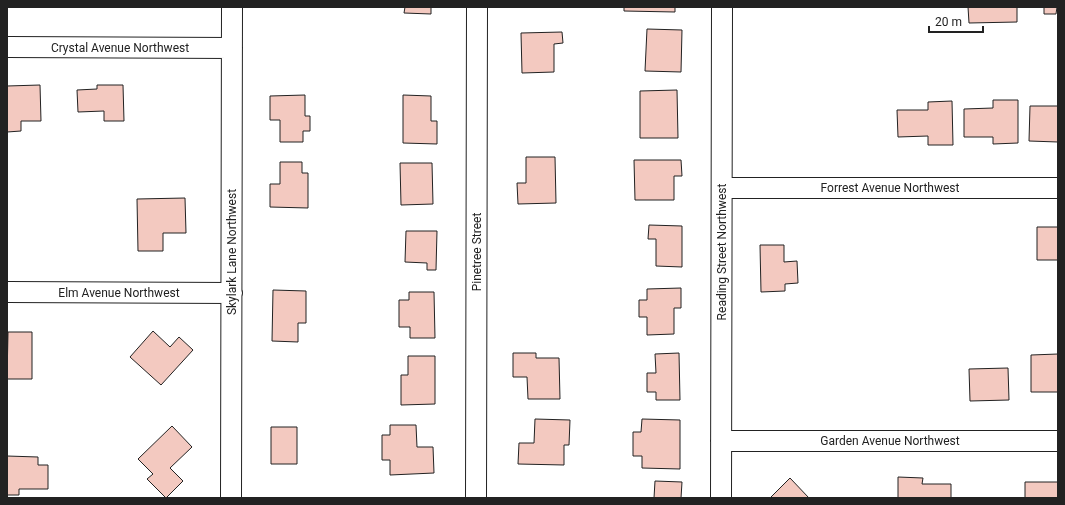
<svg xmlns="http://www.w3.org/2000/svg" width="1065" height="505" viewBox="0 0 1065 505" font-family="Roboto,sans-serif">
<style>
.building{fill:#f3c9c0;stroke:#222}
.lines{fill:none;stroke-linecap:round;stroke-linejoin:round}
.minor-casing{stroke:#222;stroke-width:22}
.minor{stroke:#fff;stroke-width:20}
.labels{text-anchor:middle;stroke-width:3;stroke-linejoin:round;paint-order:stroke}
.street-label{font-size:12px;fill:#222;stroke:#fff}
</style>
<rect width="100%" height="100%" fill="#fff"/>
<!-- building -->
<path class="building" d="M 405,7 L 431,7 L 431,14 L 404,13 Z
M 624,7 L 675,7 L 675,12 L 624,11 Z
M 968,7 L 1017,7 L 1017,22 L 969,23 Z
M 1044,7 L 1057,7 L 1056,14 L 1044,14 Z
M 647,29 L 682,30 L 681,72 L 645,71 Z
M 562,32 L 563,43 L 554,44 L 554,72 L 522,73 L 521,33 Z
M 40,85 L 41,121 L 21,121 L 21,131 L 7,132 L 7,86 Z
M 97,85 L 123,85 L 124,121 L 104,121 L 104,111 L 78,112 L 77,90 L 97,89 Z
M 677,90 L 678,138 L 640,138 L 640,91 Z
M 305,95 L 305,116 L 310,116 L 310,131 L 303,131 L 303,142 L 280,142 L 280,120 L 270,120 L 270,96 Z
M 403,95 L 431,96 L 431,121 L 437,121 L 437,144 L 403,143 Z
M 993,100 L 1018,100 L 1018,143 L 993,144 L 993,137 L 964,137 L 964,109 L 993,108 Z
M 952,101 L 953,145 L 928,145 L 928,136 L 898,137 L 897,110 L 928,110 L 928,102 Z
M 1030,106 L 1058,106 L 1058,142 L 1029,141 Z
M 526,157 L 555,157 L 556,203 L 518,204 L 517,183 L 526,183 Z
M 634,160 L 681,160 L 682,176 L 674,176 L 674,200 L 635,200 Z
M 280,162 L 302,162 L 302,173 L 308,173 L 308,208 L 270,207 L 270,184 L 280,184 Z
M 400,163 L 432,163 L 433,204 L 401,205 Z
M 185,198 L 186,233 L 163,233 L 163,251 L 138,251 L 137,199 Z
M 649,225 L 682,226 L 682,267 L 656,266 L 656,239 L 648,239 Z
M 1037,227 L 1058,227 L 1058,260 L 1037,260 Z
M 406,231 L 437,231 L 436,270 L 427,270 L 427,263 L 405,262 Z
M 760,245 L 784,245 L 784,262 L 797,261 L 798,283 L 785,284 L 785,291 L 761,292 Z
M 681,288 L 681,308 L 674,308 L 674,334 L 647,335 L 647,317 L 639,317 L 639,300 L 647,300 L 647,289 Z
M 273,290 L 306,291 L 306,323 L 298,323 L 298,342 L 272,341 Z
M 409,292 L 434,292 L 435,338 L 410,338 L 410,327 L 399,327 L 399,300 L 409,300 Z
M 153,331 L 170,347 L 179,337 L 193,350 L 161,385 L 130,357 Z
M 8,332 L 32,332 L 32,379 L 7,379 Z
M 513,353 L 536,353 L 536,358 L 559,358 L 560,399 L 528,399 L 527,377 L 513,377 Z
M 679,353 L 680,400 L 656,400 L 656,392 L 647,392 L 647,373 L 656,373 L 655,354 Z
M 1058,354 L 1058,392 L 1031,392 L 1031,355 Z
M 408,356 L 435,356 L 435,404 L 401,405 L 401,375 L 408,375 Z
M 1008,368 L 1009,400 L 970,401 L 969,369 Z
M 535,419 L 570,420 L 569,445 L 564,445 L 564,465 L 518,464 L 519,443 L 534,443 Z
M 642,419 L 680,420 L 680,469 L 642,468 L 642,456 L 633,456 L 633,432 L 641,432 Z
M 390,425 L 416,425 L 417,447 L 433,447 L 434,473 L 390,475 L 390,460 L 382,460 L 382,435 L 390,435 Z
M 172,426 L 192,447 L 170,468 L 183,481 L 166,498 L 147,479 L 153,474 L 138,459 Z
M 271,427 L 297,427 L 297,464 L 271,464 Z
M 7,456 L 38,457 L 38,465 L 48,465 L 48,489 L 19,489 L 19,495 L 7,495 Z
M 898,477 L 923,478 L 922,484 L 951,484 L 951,498 L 898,498 Z
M 790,478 L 809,498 L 770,498 Z
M 655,481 L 682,482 L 681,498 L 654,498 Z
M 1025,482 L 1058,482 L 1058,498 L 1025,498 Z"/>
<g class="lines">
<!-- minor casing -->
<g class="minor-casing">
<path id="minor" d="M 7,47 L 232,48
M 722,188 L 1058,188
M 7,292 L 232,293
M 721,441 L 1058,441
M 231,498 L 232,7
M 476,498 L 477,7
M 721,498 L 722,7"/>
</g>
<!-- minor -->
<use href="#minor" class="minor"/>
</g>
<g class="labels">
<!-- street labels -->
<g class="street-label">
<text x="120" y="52">Crystal Avenue Northwest</text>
<text x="890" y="192">Forrest Avenue Northwest</text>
<text transform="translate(232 252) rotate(-90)" y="4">Skylark Lane Northwest</text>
<text transform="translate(477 252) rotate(-90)" y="4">Pinetree Street</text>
<text transform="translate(722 252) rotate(-90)" y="4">Reading Street Northwest</text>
<text x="119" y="297">Elm Avenue Northwest</text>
<text x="890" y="445">Garden Avenue Northwest</text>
</g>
</g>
<!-- border -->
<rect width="1065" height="505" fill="none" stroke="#222222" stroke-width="16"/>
<!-- scale -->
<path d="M929 26v6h54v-6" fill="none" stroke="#222222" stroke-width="2"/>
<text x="935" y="26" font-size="12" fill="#222222" stroke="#ffffff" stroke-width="3" paint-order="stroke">20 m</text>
</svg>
